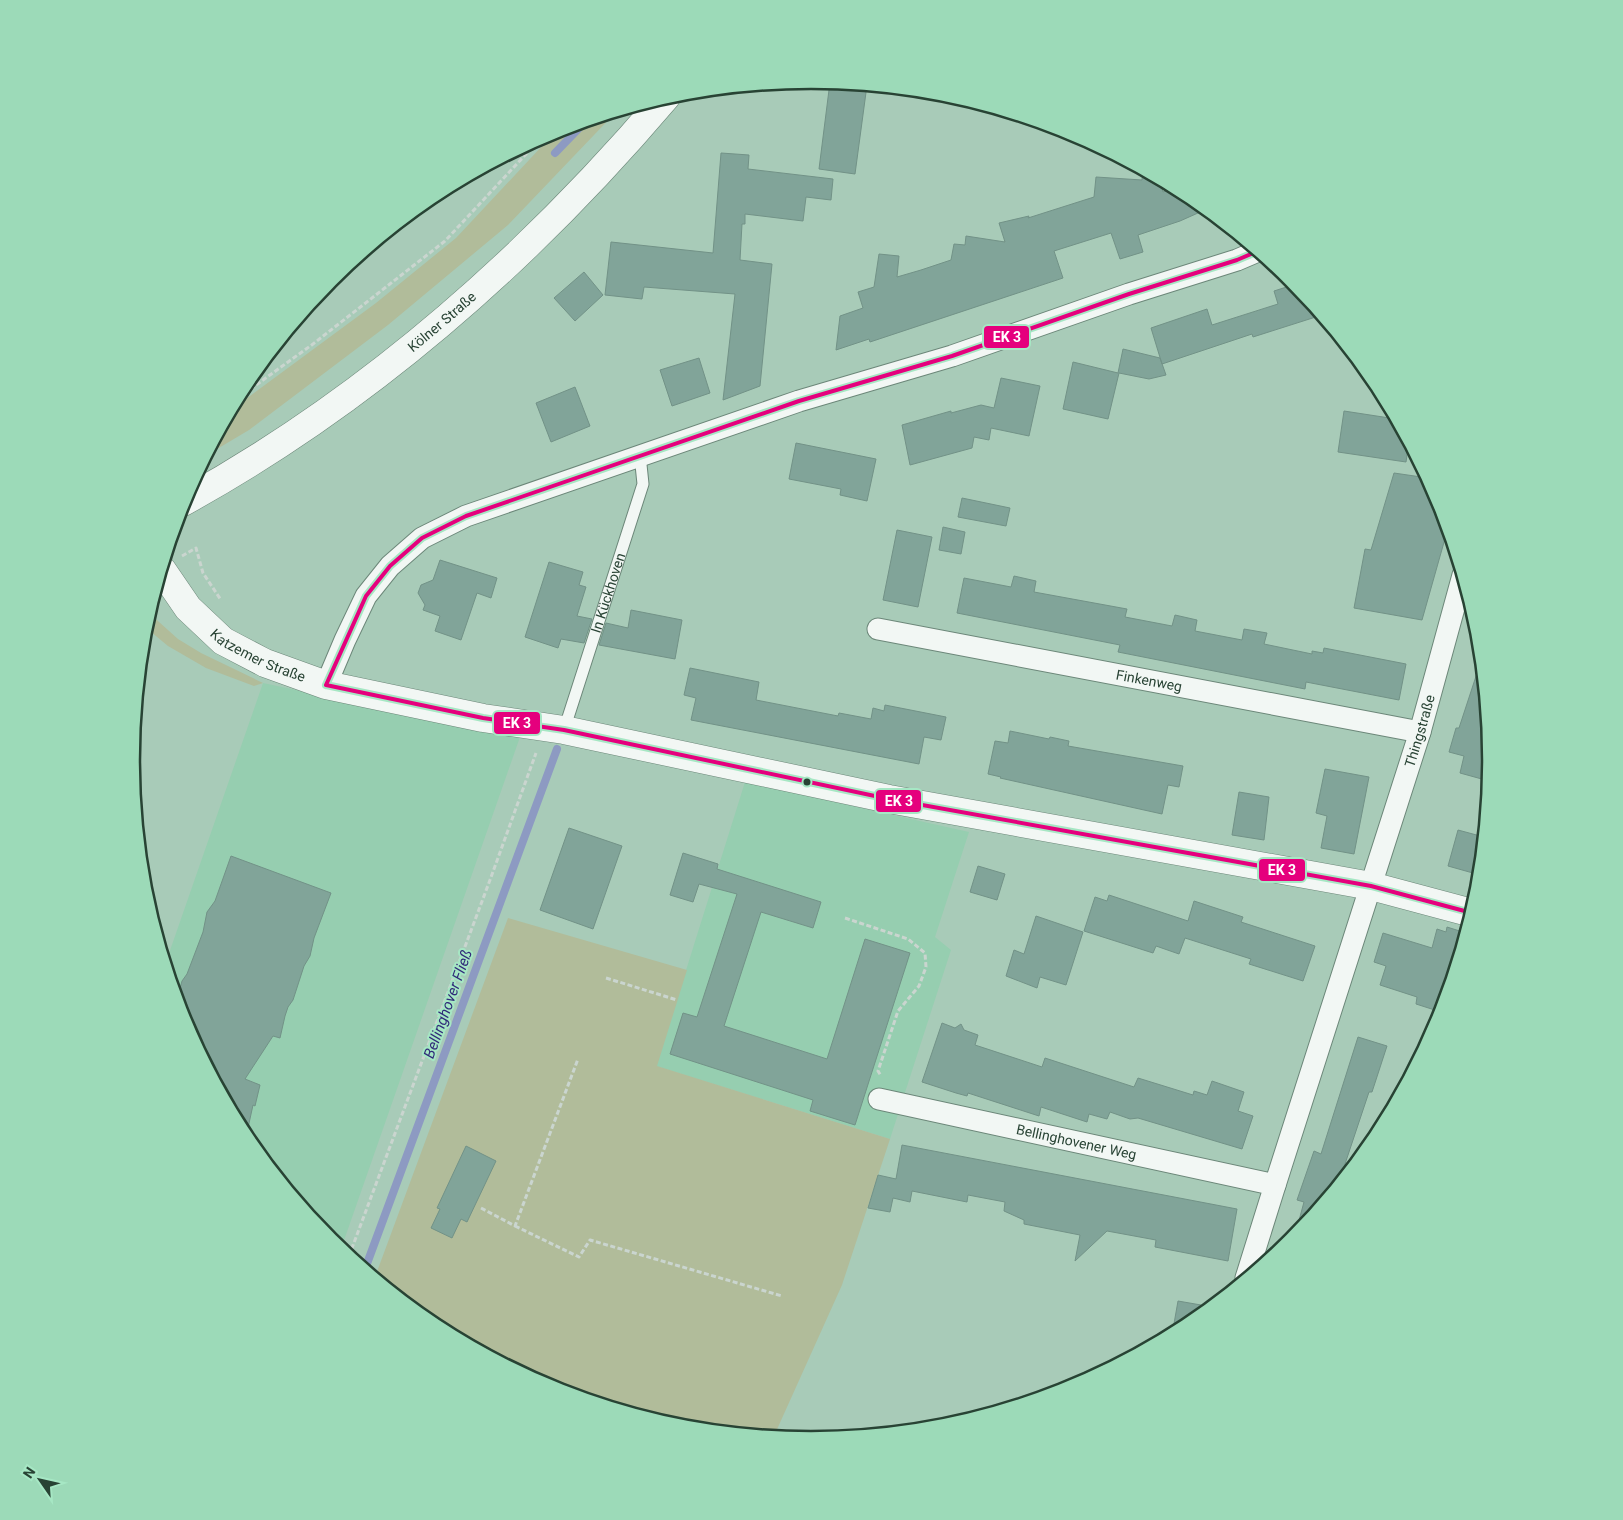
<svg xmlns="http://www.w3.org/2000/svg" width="1623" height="1520" viewBox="0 0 1623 1520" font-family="Roboto,sans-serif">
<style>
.built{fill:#96ceb0}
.green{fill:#b1bc9a}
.water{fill:#8d9ac2}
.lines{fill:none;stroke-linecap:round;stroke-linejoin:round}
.stream{stroke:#8d9ac2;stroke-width:8}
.building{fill:#81a499;stroke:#729287}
.lane-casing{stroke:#6c8779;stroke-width:13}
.street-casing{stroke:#6c8779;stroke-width:23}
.secondary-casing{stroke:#6c8779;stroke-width:29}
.path{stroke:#cad5cf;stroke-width:3;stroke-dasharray:5 2.5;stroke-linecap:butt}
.lane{stroke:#f2f7f4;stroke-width:11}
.street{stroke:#f2f7f4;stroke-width:21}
.secondary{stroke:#f2f7f4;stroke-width:28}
.bus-1-casing{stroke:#a6e7c4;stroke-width:8}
.bus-1{stroke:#e5007d;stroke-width:4}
.bus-dot{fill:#284334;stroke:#a6e7c4;stroke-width:2}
.labels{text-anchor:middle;stroke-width:4;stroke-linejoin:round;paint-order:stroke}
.street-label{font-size:14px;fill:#284334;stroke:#a6e7c4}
.water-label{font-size:15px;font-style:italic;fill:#302b79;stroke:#a6e7c4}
.rim{fill:none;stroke:#284334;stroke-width:2.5}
.line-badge{stroke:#a6e7c4;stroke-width:2}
.badge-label{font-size:14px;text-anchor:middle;font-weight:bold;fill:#fff}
</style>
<rect width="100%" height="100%" fill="#a8cbb8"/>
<!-- built -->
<path class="built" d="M 263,683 L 520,737 L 341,1249 L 330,1241 L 246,1138 L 183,1020 L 166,962 Z
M 745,782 L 969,832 L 935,937 L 951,950 L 890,1139 L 656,1066 Z"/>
<!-- green -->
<path class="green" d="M 616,112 L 508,225 L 388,325 L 249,430 L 207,455 L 231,410 L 376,303 L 456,238 L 557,130 Z
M 149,613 L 178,639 L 201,653 L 263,683 L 254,686 L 206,668 L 168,646 L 145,627 Z
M 508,918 L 687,970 L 657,1066 L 890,1139 L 842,1285 L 774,1436 L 679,1427 L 551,1388 L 433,1325 L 375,1277 Z"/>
<!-- water -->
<path class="water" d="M 863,1430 L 873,1434 L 836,1438 L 836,1437 Z"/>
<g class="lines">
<!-- stream -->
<path class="stream" d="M 555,153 L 585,122
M 365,1269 L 557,749"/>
</g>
<!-- building -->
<path class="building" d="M 830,82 L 867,85 L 855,174 L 819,169 Z
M 721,153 L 749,155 L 748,169 L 833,179 L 831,200 L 806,197 L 803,221 L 745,214 L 745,224 L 742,224 L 740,260 L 772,264 L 760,386 L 723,400 L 735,294 L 644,287 L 642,299 L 605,295 L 611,242 L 713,253 Z
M 1143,170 L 1159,178 L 1163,192 L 1176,187 L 1190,195 L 1207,209 L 1180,221 L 1138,235 L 1143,252 L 1120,259 L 1111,233 L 1054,251 L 1063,278 L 870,342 L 869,339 L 836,350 L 840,316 L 863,308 L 858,292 L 874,287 L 879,254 L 899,256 L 897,277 L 921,270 L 951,260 L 954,244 L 965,245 L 966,236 L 1005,242 L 999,223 L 1029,216 L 1028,218 L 1094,197 L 1096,177 L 1142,180 Z
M 584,272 L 603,295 L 575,321 L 554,298 Z
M 1296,284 L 1322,315 L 1253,337 L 1252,334 L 1162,364 L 1151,328 L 1207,309 L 1212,325 L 1278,304 L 1274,291 Z
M 1123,349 L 1160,358 L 1166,375 L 1149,379 L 1119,373 L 1108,419 L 1063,409 L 1073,362 L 1118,373 Z
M 699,358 L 710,393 L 672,406 L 660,370 Z
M 1001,378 L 1040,386 L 1029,436 L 991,428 L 989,440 L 974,437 L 972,448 L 910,465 L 902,425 L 951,411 L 951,413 L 981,405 L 994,408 Z
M 575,387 L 590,426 L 551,442 L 536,403 Z
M 1344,411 L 1396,419 L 1409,442 L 1406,462 L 1338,452 Z
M 796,443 L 876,459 L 867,501 L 840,495 L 841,489 L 789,479 Z
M 1394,473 L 1428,478 L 1440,500 L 1448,528 L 1422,620 L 1354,608 L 1365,549 L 1371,550 Z
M 962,498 L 1010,508 L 1006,526 L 958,517 Z
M 943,527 L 965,532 L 961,554 L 939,550 Z
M 897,530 L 932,537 L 918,607 L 883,600 Z
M 440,560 L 497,578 L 491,598 L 477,593 L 461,640 L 435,631 L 440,616 L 423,610 L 425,605 L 418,593 L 421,585 L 433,580 Z
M 549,562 L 583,572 L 579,585 L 586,587 L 577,616 L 592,619 L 584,643 L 561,639 L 558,648 L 525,637 Z
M 1014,576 L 1036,581 L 1034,592 L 1127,609 L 1125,617 L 1172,626 L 1175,615 L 1197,620 L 1195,631 L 1242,640 L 1244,629 L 1267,633 L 1264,644 L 1312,654 L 1312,651 L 1323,653 L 1324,648 L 1406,664 L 1399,700 L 1306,682 L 1305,689 L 1118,652 L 1120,645 L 957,613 L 964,578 L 1011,587 Z
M 631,610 L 682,620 L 675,659 L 599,645 L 606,623 L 628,628 Z
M 1482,658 L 1492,760 L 1489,781 L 1460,773 L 1464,756 L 1449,752 L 1456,728 L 1459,728 Z
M 690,668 L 759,682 L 756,700 L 838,716 L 839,713 L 871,719 L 873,708 L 884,711 L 885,705 L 946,717 L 941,740 L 924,737 L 919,764 L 691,720 L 696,698 L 684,695 Z
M 1010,731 L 1049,739 L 1050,737 L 1069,741 L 1068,746 L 1183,766 L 1179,787 L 1168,785 L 1162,814 L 1000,778 L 1001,777 L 988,774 L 995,741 L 1008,743 Z
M 1325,769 L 1369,777 L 1354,854 L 1321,848 L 1327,816 L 1316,813 Z
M 1239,792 L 1269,797 L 1264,840 L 1232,835 Z
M 569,828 L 622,846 L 593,929 L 540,910 Z
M 1458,830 L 1484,837 L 1480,875 L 1448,866 Z
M 683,853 L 718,864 L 717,869 L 821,902 L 813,928 L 761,912 L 724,1026 L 827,1059 L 865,939 L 910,953 L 855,1125 L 810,1111 L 813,1100 L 670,1054 L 683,1013 L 697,1017 L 737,894 L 699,884 L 693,902 L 670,895 Z
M 231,856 L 331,893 L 314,938 L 310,956 L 304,966 L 293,1000 L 288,1007 L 285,1016 L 280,1038 L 273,1036 L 245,1079 L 260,1085 L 255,1106 L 253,1105 L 246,1137 L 183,1020 L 177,1000 L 182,981 L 187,974 L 203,932 L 207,912 L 215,901 Z
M 978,866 L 1005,874 L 997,900 L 970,892 Z
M 1109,895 L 1188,921 L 1194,901 L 1243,917 L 1241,922 L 1315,946 L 1303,981 L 1249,964 L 1251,959 L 1185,938 L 1179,954 L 1156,946 L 1153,953 L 1084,931 L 1095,897 L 1107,901 Z
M 1036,916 L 1083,932 L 1066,985 L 1040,977 L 1037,988 L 1006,976 L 1014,950 L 1024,954 Z
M 1447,927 L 1466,933 L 1455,970 L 1452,969 L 1441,1012 L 1416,1004 L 1417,997 L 1380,985 L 1386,966 L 1374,962 L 1383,933 L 1432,948 L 1437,929 L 1446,932 Z
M 942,1023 L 955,1028 L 961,1024 L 964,1030 L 978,1035 L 975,1045 L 1042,1067 L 1045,1058 L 1134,1087 L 1138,1078 L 1193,1095 L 1194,1091 L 1207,1095 L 1212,1081 L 1244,1092 L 1238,1111 L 1253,1116 L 1242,1149 L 1138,1118 L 1130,1119 L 1110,1112 L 1107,1119 L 1089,1114 L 1087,1122 L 1041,1107 L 1039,1116 L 968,1093 L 967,1096 L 956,1093 L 922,1082 Z
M 1358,1037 L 1387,1046 L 1372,1092 L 1369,1092 L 1338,1185 L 1294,1239 L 1304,1202 L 1297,1200 L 1314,1151 L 1321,1154 Z
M 902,1145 L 1237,1209 L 1228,1261 L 1155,1247 L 1156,1240 L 1107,1231 L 1075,1261 L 1080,1235 L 1024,1224 L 1024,1220 L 1004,1211 L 1005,1202 L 968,1195 L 967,1202 L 912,1191 L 910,1202 L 893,1198 L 890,1212 L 868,1208 L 878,1175 L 896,1179 Z
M 466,1146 L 496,1161 L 467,1222 L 461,1219 L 452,1238 L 431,1228 L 440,1209 L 437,1208 Z
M 1178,1301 L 1201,1305 L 1198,1318 L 1189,1326 L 1172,1335 Z"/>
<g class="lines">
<!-- lane casing -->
<g class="lane-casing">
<g id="lane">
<path id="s1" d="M 564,730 L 643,484 L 640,455"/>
</g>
</g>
<!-- street casing -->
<g class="street-casing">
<g id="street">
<path id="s2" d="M 878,629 L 1420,732"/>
<path d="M 326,685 L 345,640 L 366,596 L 390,566 L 422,538 L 466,516 L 799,401 L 952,356 L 1129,294 L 1237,260 L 1258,251"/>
<path id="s3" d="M 879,1099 L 1275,1185"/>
<path id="s4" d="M 1246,1278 L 1275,1185 L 1420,732 L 1463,575"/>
</g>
</g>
<!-- secondary casing -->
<g class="secondary-casing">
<g id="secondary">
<path id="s5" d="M 183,502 C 368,400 529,258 666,97"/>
<path id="s6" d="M 162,570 L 188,608 L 223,641 L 265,663 L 326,685 L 483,718 L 564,730 L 889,799 L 1371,886 L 1472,913"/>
</g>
</g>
<!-- path -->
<path class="path" d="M 238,398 L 313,344 L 445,241 L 542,137
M 182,556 L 196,548 L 203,573 L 221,600
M 845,918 L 908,939 L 925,953 L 926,967 L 919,986 L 898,1011 L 878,1071 L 881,1076
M 606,978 L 677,1000
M 481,1208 L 515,1226 L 578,1059
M 515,1226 L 579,1257 L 590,1240 L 782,1296
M 349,1256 L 490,880 L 536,753"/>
<!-- lane -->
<use href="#lane" class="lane"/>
<!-- street -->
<use href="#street" class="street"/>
<!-- secondary -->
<use href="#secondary" class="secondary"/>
<!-- bus-1 casing -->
<g class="bus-1-casing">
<path id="bus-1" d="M 326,685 L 483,718 L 564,730 L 889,799 L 1371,886 L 1472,913
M 326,685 L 366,596 L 390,566 L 422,538 L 466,516 L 799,401 L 952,356 L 1129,294 L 1237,260 L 1258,251"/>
</g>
<!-- bus-1 -->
<use href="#bus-1" class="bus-1"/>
</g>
<!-- markers -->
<circle class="bus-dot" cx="807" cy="782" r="4.5"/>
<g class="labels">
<!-- street labels -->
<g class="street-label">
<text dy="5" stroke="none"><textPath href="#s5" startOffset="316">Kölner Straße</textPath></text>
<text dy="5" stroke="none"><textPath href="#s1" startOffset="144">In Kückhoven</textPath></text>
<text dy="5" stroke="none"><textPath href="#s6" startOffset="132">Katzemer Straße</textPath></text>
<text dy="5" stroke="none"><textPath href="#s2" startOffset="276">Finkenweg</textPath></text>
<text dy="5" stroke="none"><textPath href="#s4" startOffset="574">Thingstraße</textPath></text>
<text dy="5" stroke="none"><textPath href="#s3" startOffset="202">Bellinghovener Weg</textPath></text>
</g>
<!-- water labels -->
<g class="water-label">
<text transform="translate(448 1004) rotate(-70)" y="5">Bellinghover Fließ</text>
</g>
</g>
<!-- crop -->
<path d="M0 0H1623V1520H0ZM140 760a671 671 0 1 1 1342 0a671 671 0 1 1-1342 0Z" fill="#9cdab8" fill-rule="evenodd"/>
<path class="rim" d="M140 760a671 671 0 1 1 1342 0a671 671 0 1 1-1342 0Z"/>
<g class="line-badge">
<rect x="983" y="325" width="47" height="24" rx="5" fill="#e5007d"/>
<rect x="493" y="711" width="48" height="24" rx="5" fill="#e5007d"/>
<rect x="875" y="789" width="47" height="24" rx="5" fill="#e5007d"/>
<rect x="1258" y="858" width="48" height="24" rx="5" fill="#e5007d"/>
</g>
<g class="badge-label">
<text x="1007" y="342">EK 3</text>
<text x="517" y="728">EK 3</text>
<text x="899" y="806">EK 3</text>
<text x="1282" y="875">EK 3</text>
</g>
<!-- north arrow -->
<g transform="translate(40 1480) rotate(304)" stroke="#a6e7c4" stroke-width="4" paint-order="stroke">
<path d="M0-4L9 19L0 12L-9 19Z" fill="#284334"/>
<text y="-8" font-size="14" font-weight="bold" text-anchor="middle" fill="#284334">N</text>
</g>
</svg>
